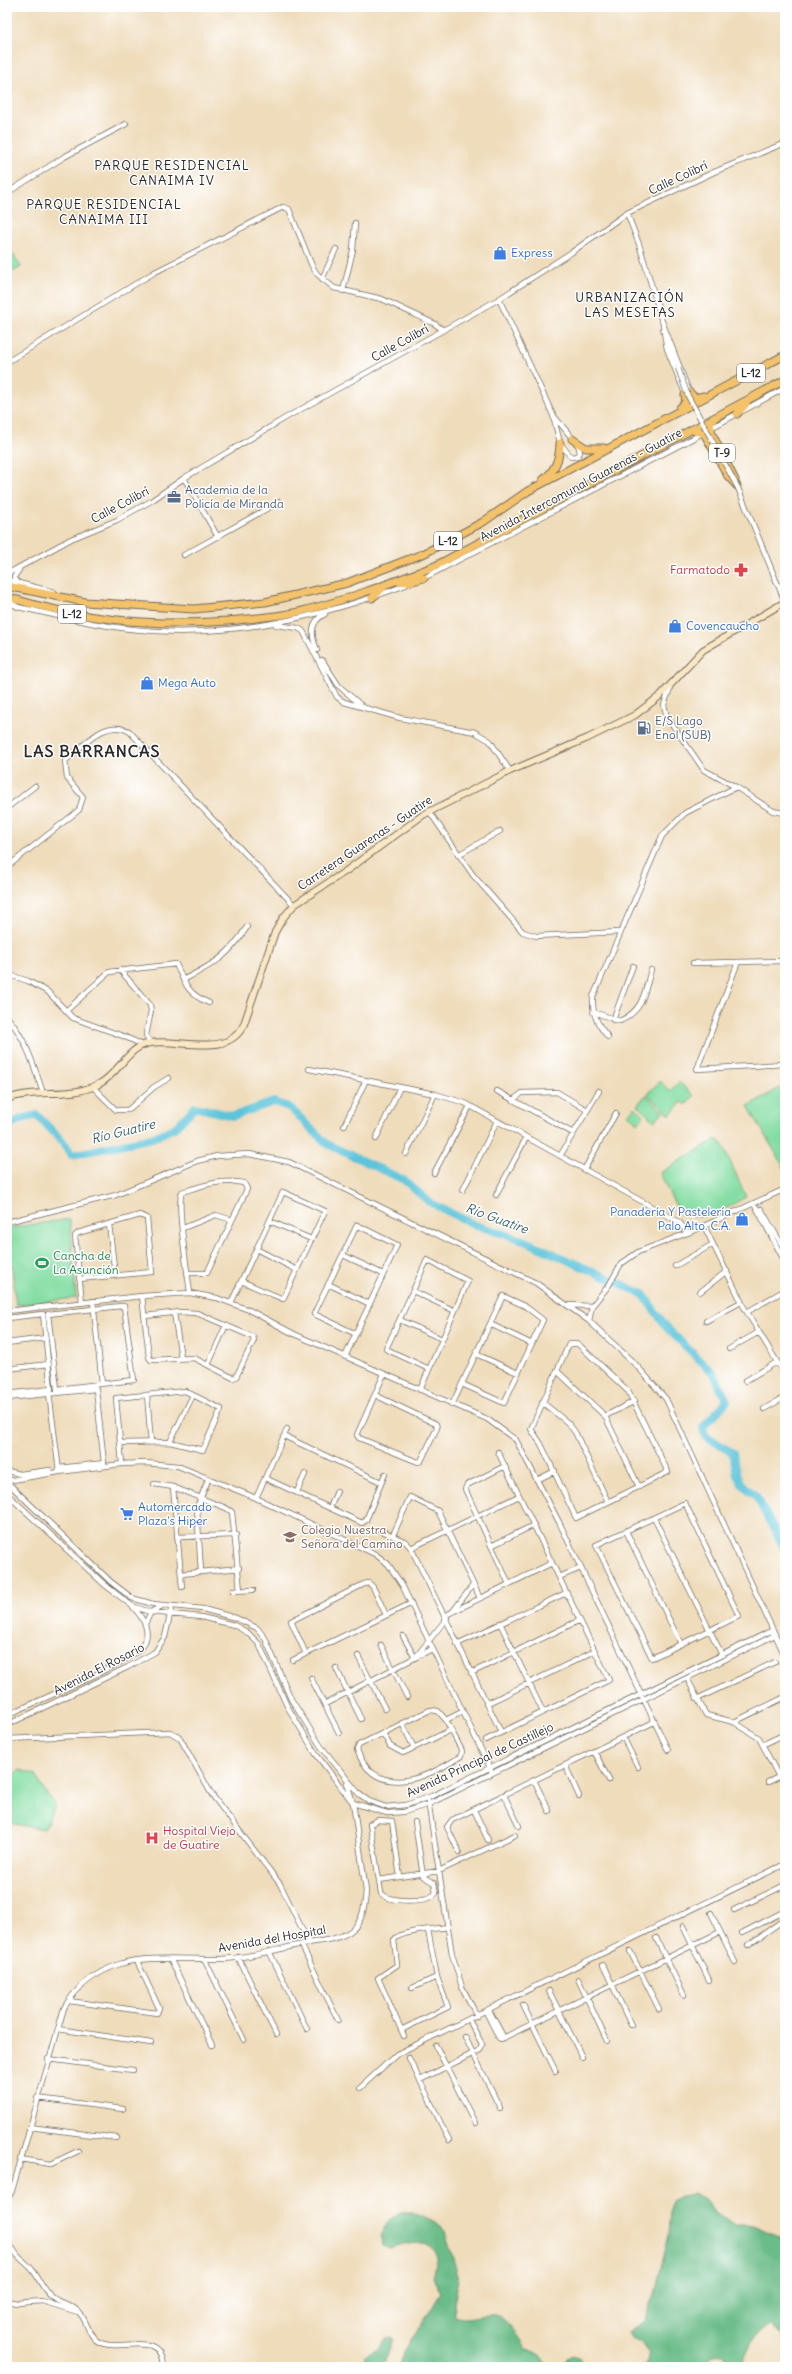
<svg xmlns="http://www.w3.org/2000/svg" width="792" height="2374" viewBox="0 0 792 2374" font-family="Delius,sans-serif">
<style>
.green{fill:#83dda2;stroke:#578466}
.forest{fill:#6abc88;stroke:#4a745a}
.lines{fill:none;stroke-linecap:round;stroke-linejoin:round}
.river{stroke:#5dc4da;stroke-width:8}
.minor-casing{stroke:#70695d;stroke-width:6}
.secondary-casing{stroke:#70695d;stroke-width:8}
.trunk-casing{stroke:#70695d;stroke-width:9}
.minor{stroke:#fff;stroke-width:4.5}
.secondary{stroke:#fae7c3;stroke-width:6}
.trunk{stroke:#f3c26a;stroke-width:7}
.minor-bridge-casing{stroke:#70695d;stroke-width:6;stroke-linecap:butt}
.minor-bridge{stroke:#fff;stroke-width:4.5}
.labels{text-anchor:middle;stroke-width:3;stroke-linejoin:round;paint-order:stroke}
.shield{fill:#fff;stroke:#6b6b6b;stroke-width:1}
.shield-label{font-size:11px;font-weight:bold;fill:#2b2b2b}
.street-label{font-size:12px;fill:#2b2b2b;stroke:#fff}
.shop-label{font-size:12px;fill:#366cbe;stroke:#fff;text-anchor:start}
.service-label{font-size:12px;fill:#4e5e75;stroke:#fff;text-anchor:start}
.health-label{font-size:12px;fill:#be3a42;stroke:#fff;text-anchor:end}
.leisure-label{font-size:12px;fill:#27864d;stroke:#fff;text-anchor:start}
.education-label{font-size:12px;fill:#785e54;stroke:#fff;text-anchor:start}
.neighbourhood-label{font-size:13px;letter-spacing:1px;fill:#2b2b2b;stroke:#fff}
.water-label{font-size:13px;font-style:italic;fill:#3c6168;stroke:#fff}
.district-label{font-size:16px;font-weight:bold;letter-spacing:1px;fill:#2b2b2b;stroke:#fff}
</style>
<rect width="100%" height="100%" fill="#fff"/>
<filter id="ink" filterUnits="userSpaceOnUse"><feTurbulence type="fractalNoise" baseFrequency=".025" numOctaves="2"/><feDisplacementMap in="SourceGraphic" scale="8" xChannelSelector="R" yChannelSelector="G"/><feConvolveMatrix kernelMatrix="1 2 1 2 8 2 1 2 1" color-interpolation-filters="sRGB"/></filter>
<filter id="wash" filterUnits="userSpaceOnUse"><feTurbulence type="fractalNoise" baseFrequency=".012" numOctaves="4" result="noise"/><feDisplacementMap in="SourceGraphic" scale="16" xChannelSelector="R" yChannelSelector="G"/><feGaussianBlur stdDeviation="0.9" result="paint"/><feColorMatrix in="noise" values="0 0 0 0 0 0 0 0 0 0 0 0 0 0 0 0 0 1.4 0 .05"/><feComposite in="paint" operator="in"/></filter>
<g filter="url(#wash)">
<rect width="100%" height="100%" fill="#efdcbb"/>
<!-- green -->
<path class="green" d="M 14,255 L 21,267 L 7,275 L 7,259 Z
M 660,1081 L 670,1091 L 679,1082 L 694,1096 L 685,1105 L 682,1102 L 670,1115 L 647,1094 Z
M 785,1085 L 785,1169 L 748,1106 Z
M 646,1095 L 663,1112 L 654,1121 L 637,1105 Z
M 635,1107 L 644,1116 L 637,1123 L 628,1114 Z
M 716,1139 L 722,1143 L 746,1197 C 725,1208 695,1231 675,1204 C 669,1195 665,1183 660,1173 Z
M 70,1219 L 76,1298 L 16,1305 L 8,1228 Z
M 20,1770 L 34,1774 L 55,1806 L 44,1829 L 7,1823 L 7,1778 Z"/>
<!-- forest -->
<path class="forest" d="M 693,2194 L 707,2202 L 715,2212 L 735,2225 L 753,2225 L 785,2239 L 785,2337 L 770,2326 C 753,2332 748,2352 741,2367 L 729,2367 L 723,2355 L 716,2353 L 710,2357 L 708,2367 L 644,2367 L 650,2354 L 641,2342 L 631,2338 L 628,2332 L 644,2321 L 655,2294 L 669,2234 L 672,2201 L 680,2196 Z
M 401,2212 L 411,2212 L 436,2223 L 445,2231 L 459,2279 L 454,2303 L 455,2316 C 469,2323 490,2308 503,2319 C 514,2328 519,2340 527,2350 L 541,2355 L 548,2367 L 400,2367 L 402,2356 L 440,2293 L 433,2276 L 438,2257 C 428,2235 409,2243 389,2248 L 383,2245 L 380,2236 C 386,2225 390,2216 401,2212 Z
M 390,2338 L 394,2339 L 382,2367 L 361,2367 L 365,2356 L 378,2349 L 384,2340 Z
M 573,2355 L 579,2357 L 583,2367 L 563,2367 L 568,2358 Z"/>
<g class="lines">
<!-- river -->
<path class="river" d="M 7,1126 L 21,1119 L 37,1115 L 65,1144 L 72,1155 L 152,1138 L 176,1127 L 195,1107 L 233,1116 L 274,1102 L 289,1107 L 327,1144 L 404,1180 L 429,1202 L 475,1225 L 523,1240 L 643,1294 L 667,1328 L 714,1374 L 727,1401 L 703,1427 L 705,1436 L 733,1453 L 737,1475 L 742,1484 L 756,1496 L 785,1549"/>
</g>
</g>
<g filter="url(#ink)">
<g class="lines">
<!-- minor casing -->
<g class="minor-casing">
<path id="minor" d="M 7,193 L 64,157 L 126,124
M 627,213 L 639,244 L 661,317
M 322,279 L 336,249
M 343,291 L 353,250 L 355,223
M 499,299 L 553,415 L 560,443 L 571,457 L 578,456 L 580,452 L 578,445 L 553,415
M 660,316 L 690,394
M 663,327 L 667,349 L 686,396
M 667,340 L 676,363
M 7,362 L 155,272 L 283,207 L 289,209 L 312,266 L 317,274 L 334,288 L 382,299 L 435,324 L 443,330
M 709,429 L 785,388
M 184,478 L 218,537
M 738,488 L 785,602
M 184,555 L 279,502
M 7,574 L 71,539 L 117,520 L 151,501 L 184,478 L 287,417 L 499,299 L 572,252 L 627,213 L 714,172 L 785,143
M 422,579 L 703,433
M 7,580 L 54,592
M 18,583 L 14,577 L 19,570
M 7,601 L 18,607 C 63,617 108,629 155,631 C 243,636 329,615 411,583
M 276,625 L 298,628 L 303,631 L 337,697 L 344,702 L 400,718 L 475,732 L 490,741 L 510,771
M 317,650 C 311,636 309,622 325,614
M 322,660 L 339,686 L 363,707
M 670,688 L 664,705 L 667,717 L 704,770 L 736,787 L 773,811 L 785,813
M 7,808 L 35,786
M 429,811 L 473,875 L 523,932 L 536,936 L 620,932
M 458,855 L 500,831
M 7,867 L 79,810 L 83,797 L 67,778 L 65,761 C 84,746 104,718 129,731 L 294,905
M 738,962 L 697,1069 L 785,1064
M 693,963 L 785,961
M 120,970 L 150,1005 L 151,1011 L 146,1035 L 150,1043
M 7,976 L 10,975 L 28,981 L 48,992 L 73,1018 L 123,1036 L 143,1045
M 183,980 C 215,963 227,958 247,927
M 66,1011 L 109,972 L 176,964 C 185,984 188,994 209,1003
M 593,1012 L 620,1021 C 644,1010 644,993 651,970
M 7,1017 C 26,1038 34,1066 43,1093
M 613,1020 L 633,966
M 608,1037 C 597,1024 592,1014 593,997 L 662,836 L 685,813 L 736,787
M 309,1069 L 435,1094 L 465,1103 L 679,1222 L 688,1233
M 93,1087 L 116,1110 L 128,1110 L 154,1087 L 169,1078
M 497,1091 L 573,1133
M 513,1100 L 522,1093 L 557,1092 L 587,1110
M 344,1126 L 366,1080
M 376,1139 L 400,1087
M 406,1154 L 435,1094
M 560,1156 L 599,1091
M 584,1170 L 616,1113
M 434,1173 L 470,1106
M 463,1190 L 497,1121
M 496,1195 L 526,1138
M 754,1203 L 785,1262
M 761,1209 L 785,1250
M 270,1221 L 311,1239
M 7,1222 L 116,1195 L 197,1161 L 217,1156 L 249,1154 L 289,1162 L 536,1283 L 589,1321 L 637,1366 L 666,1399 L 785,1656
M 109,1224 L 115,1275
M 704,1226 L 745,1309 L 785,1375
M 183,1228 L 216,1215 L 232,1220
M 256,1249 L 297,1270
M 343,1255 L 383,1274
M 675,1266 L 713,1244
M 187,1273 L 207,1273 L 247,1189 L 244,1183 C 221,1179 204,1185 182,1192 C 176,1204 188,1275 190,1293
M 79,1279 L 152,1272 L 147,1218 L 140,1215 L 78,1233 L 75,1236 L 82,1302
M 328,1284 L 370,1304
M 413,1291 L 455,1311
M 700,1292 L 727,1271
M 142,1296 L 149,1357 L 151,1360 L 194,1358 L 233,1378 L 236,1377 L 254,1340 L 253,1337 L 197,1313 L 180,1312 L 145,1316
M 93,1301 L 102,1384
M 231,1303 L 283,1192 L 325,1211 L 283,1299 L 241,1281
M 568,1305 L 592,1306
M 121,1306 L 124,1306 L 134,1380 L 57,1389 L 48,1314 Z
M 7,1311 L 142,1296 L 190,1293 L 217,1298 L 249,1310 L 294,1334 L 487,1419 L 516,1440 L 559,1522 L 668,1750
M 747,1312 L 780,1293
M 174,1313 L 181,1357
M 7,1318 L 43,1314 L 51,1389 L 7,1394
M 400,1320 L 442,1339
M 589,1321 L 592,1306 L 609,1285 L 621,1264 L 638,1252 L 695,1230 L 785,1189
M 706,1321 L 741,1302
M 490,1324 L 532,1344
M 7,1343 L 46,1338
M 569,1344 L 578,1344 L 628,1391 L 668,1472 L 576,1518 L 541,1444 L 531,1429 Z
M 729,1349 L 759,1332
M 476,1354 L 518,1373
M 345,1357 L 397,1245 L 357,1225 L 314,1314 L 356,1334
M 208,1365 L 226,1325
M 7,1369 L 49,1364
M 557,1371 L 605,1416 L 639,1487
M 745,1381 L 777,1362
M 420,1390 L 468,1281 L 427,1260 L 386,1349 L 429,1369
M 49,1393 L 59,1471
M 147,1395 L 151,1443
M 375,1395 L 436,1424 L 437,1428 L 421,1461 L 418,1462 L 359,1438 L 357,1435 L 384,1374
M 7,1398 L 96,1389 L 104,1463 L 59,1468
M 542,1402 L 568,1423 L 575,1432 L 608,1502
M 452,1405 L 503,1296 L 525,1306 L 543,1320 L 504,1403 L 462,1384
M 764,1409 L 785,1397
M 605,1416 L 635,1401
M 284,1436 L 381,1482
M 170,1442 L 193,1395
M 120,1443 L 170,1442 L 203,1450 L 221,1409 L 185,1391 L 116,1398 L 122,1464
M 505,1466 L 467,1485 L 465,1489 L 509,1584
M 7,1471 L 20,1474 L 50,1470
M 265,1478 L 362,1523 L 366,1520 L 385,1474
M 537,1480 L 555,1471
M 7,1481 L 59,1472 L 122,1464 L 146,1463 L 178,1466 L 256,1498 L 375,1554 L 388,1564 L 402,1585 L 491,1770
M 7,1482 L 111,1582 L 132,1598 L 153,1604 L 203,1609 L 236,1618 L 257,1628 L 265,1638 L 291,1699 L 320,1745 L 359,1794 L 369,1801 L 386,1807 L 406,1805 L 432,1796 L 773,1630
M 154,1484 L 173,1487 L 226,1508 L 232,1512 L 240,1590
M 173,1487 L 182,1587
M 297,1492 L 305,1474
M 7,1494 L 105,1585 L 132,1606 L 150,1612 L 201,1617 L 234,1625 L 248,1633 L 259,1644 L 287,1706 L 316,1754 L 353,1803 L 387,1813 L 404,1812 L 429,1804 L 775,1635
M 256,1498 L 287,1429
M 685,1503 L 739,1616 L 652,1658 L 596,1545 Z
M 330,1508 L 337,1491
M 654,1518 L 722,1655
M 380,1530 L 406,1542 L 411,1548 L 501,1732
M 626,1531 L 681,1644
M 393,1535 L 410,1497 L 438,1511 L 480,1598
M 177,1537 L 236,1535
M 491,1546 L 534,1525
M 411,1548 L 519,1496
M 201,1572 L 197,1507 L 208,1480
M 181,1574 L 239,1568
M 559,1577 L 581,1568
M 233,1591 L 253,1590
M 453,1611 L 473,1585
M 444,1616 L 552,1563
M 500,1623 L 543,1712
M 145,1624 L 151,1612 L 162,1606
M 403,1636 L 415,1658 L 447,1618
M 457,1644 L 566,1593
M 381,1645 L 407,1697
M 306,1654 L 291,1621 L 364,1584 L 369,1583 L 373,1587 L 386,1615
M 358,1656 L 385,1709
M 293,1660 L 410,1604
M 336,1668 L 361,1719
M 471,1673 L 580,1620
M 311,1678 L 339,1733
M 687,1678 L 706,1715 L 734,1722 L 759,1738 L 779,1777
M 697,1699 L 775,1662
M 325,1704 L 432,1649
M 486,1704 L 595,1651
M 430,1710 L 438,1711 L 446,1720 L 462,1751 L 461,1756 C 428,1778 376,1801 357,1750 L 359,1745 Z
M 7,1715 C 29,1705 135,1660 143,1646 C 152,1631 143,1618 133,1607
M 446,1720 L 462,1712
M 734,1722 L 785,1697
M 402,1723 L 414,1748
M 7,1725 L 128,1667 L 155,1652 L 165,1637 L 172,1606
M 383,1733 L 390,1746 L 403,1753 L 451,1730
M 623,1737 L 638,1767
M 7,1739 L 170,1732 L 180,1738 L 212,1795 L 280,1884 L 309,1943
M 486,1740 L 609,1680 L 498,1452
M 764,1744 L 785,1734
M 594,1751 L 609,1780
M 565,1765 L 579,1796
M 534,1780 L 549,1811
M 768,1782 L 785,1774
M 504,1795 L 519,1826
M 428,1801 L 452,1954 L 462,1987 L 477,2016
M 474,1810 L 488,1840
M 459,1852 L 447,1827 L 452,1820 L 654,1722
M 400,1877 L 392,1821 L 378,1820 L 370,1824 L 381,1893 C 389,1903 428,1903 436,1893 L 434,1883 L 423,1876 L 415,1822
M 379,1880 L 439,1871 L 515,1835
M 734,1910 L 785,1885
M 711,1913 L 735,1962
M 683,1926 L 709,1980
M 742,1933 L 785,1911
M 656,1938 L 684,1995
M 301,1944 L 338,2020
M 748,1945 L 785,1919
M 269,1951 L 307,2029
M 630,1951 L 659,2009
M 238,1957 L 276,2034
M 171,1960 L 212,2045
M 205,1960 L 244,2040
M 603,1965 L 631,2025
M 578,1979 L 607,2041
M 412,1988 L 437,1977
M 549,1991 L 582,2057
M 69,2001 L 157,2013 L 159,2008 L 137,1961
M 523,2005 L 556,2072
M 489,2010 L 504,2038
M 486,2012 L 499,2038 L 501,2039 L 720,1932
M 58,2029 L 151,2043
M 401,2030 L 448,2007 L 437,1977 L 428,1930
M 404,2036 L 378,1978 L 397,1965 L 394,1940 C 399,1931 436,1929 448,1927
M 465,2037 L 500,2108
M 436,2046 L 475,2123
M 409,2058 L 449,2140
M 48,2059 L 133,2070
M 420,2080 L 480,2050 L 482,2044 L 469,2020
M 360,2088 L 397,2054 L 785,1864
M 37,2098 L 123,2109
M 29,2127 L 117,2138
M 20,2159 L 51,2164 L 78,2151
M 7,2200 L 12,2191 L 64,2008 C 76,1987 96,1972 120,1964 C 146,1955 193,1960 222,1959 C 251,1958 281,1948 308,1943 C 322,1941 341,1939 352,1930 C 363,1921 365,1905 366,1891 L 353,1803 L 347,1783
M 7,2239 C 11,2245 14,2252 19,2257 C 24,2262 30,2266 34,2272 C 40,2280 43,2290 52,2297 C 62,2304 74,2304 82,2316 C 88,2325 90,2339 101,2343 C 122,2352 162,2329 163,2367
M 7,2301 L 17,2303 L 42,2301 L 78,2312"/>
</g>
<!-- secondary casing -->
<g class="secondary-casing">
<path id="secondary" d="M 7,1099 C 37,1088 71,1099 99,1084 C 119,1074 127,1047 150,1043 C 180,1038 229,1059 244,1024 L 275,932 L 283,918 L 294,905 L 346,871 L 423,815 L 510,771 L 588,738 L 635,715 L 660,696 L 703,650 L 785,602"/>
</g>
<!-- trunk casing -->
<g class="trunk-casing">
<path id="trunk" d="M 690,393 L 695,398 L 704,396
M 680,408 L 686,402 L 685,395
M 737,414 L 746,404
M 713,420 L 710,423 L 712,434 L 735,480
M 695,431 L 704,433 L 728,476 L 737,486
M 572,439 L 586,448 L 604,448
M 543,480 C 555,471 560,458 560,443
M 397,581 L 409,582 L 424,578
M 7,586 L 85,602 L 194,609 L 265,602 L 347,583 L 425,553 L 483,522 L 528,491 L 785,355
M 7,597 C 84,620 149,627 228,621 C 254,618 281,617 306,610 C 350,599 393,582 435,566 L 785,380
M 372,598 L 386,585"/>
</g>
<!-- minor -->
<use href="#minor" class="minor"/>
<!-- secondary -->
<use href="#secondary" class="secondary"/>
<!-- trunk -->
<use href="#trunk" class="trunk"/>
<!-- minor-bridge casing -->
<g class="minor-bridge-casing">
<path id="minor-bridge" d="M 678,368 L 688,396 L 738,488"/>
</g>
<!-- minor-bridge -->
<use href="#minor-bridge" class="minor-bridge"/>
</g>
</g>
<!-- icons -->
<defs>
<g id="shop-bare" transform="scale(1.08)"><path d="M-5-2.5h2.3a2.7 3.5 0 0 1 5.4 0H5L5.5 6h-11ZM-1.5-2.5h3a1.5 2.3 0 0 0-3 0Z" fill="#3f7fe0" stroke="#fff" stroke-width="2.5" paint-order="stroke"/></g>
<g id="office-bare" transform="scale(1.08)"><path d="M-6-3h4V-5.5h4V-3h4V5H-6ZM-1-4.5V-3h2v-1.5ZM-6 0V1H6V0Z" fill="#5c6f8a" stroke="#fff" stroke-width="2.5" paint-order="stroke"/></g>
<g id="pharmacy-bare" transform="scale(1.08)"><path d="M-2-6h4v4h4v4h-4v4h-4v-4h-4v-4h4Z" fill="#e0444e" stroke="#fff" stroke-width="2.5" paint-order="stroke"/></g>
<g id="fuel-bare" transform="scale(1.08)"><path d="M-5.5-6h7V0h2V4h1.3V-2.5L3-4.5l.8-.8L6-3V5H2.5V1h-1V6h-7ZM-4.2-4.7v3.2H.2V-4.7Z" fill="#5c6f8a" stroke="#fff" stroke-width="2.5" paint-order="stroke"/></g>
<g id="stadium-bare" transform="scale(1.08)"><path d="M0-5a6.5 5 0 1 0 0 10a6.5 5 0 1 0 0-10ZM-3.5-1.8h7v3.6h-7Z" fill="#2e9e5b" stroke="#fff" stroke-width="2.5" paint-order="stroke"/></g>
<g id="supermarket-bare" transform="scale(1.08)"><path d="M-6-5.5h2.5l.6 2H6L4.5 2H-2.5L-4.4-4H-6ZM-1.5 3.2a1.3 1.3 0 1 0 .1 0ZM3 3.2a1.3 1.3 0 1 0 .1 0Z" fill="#3f7fe0" stroke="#fff" stroke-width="2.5" paint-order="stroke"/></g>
<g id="school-bare" transform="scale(1.08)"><path d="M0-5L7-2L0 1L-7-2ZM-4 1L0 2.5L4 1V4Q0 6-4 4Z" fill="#8d6e63" stroke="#fff" stroke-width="2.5" paint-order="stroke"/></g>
<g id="hospital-bare" transform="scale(1.08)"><path d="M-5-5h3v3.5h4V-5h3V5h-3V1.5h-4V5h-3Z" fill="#e0444e" stroke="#fff" stroke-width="2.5" paint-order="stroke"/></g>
</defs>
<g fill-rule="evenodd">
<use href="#shop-bare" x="500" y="253"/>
<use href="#office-bare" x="174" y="497"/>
<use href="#pharmacy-bare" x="741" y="570"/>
<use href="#shop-bare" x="675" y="626"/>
<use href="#shop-bare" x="147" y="683"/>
<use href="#fuel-bare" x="644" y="728"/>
<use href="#shop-bare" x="742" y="1219"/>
<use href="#stadium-bare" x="42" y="1263"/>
<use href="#supermarket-bare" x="127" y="1514"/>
<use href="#school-bare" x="290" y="1537"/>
<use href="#hospital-bare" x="152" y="1838"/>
</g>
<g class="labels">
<!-- shield labels -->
<g class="shield">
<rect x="737" y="364" width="28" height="18" rx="3"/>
<rect x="709" y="444" width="26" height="18" rx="3"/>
<rect x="434" y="532" width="28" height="18" rx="3"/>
<rect x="58" y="605" width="28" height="18" rx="3"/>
</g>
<g class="shield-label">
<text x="751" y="377">L-12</text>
<text x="722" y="457">T-9</text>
<text x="448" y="545">L-12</text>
<text x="72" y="618">L-12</text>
</g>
<!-- street labels -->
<g class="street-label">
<text transform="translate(678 178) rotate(-25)" y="4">Calle Colibrí</text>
<text transform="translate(400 343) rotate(-29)" y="4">Calle Colibrí</text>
<text transform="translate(581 485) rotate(-28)" y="4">Avenida Intercomunal Guarenas - Guatire</text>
<text transform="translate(120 505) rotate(-28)" y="4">Calle Colibrí</text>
<text transform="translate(365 843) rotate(-34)" y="4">Carretera Guarenas - Guatire</text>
<text transform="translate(99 1669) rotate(-27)" y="4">Avenida El Rosario</text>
<text transform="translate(480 1760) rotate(-25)" y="4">Avenida Principal de Castillejo</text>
<text transform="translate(272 1939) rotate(-10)" y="4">Avenida del Hospital</text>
</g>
<!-- shop labels -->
<g class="shop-label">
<text x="511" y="257">Express</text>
<text x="686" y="630">Covencaucho</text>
<text x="158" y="687">Mega Auto</text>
<text x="731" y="1216" text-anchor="end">Panadería Y Pastelería<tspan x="731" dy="14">Palo Alto. C.A.</tspan></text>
<text x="138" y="1511">Automercado<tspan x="138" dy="14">Plaza's Hiper</tspan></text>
</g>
<!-- service labels -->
<g class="service-label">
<text x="185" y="494">Academia de la<tspan x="185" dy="14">Policía de Miranda</tspan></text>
<text x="655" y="725">E/S Lago<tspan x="655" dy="14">Enol (SUB)</tspan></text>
</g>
<!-- health labels -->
<g class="health-label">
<text x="730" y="574">Farmatodo</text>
<text x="163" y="1835" text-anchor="start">Hospital Viejo<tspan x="163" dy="14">de Guatire</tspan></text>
</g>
<!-- leisure labels -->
<g class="leisure-label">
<text x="53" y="1260">Cancha de<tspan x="53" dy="14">La Asunción</tspan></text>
</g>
<!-- education labels -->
<g class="education-label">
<text x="301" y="1534">Colegio Nuestra<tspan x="301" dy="14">Señora del Camino</tspan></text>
</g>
<!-- neighbourhood labels -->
<g class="neighbourhood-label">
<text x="172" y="170">PARQUE RESIDENCIAL<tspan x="172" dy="15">CANAIMA IV</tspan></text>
<text x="104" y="209">PARQUE RESIDENCIAL<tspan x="104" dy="15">CANAIMA III</tspan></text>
<text x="630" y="302">URBANIZACIÓN<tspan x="630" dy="15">LAS MESETAS</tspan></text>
</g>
<!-- water labels -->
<g class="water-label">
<text transform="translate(123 1131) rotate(-14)" y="5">Río Guatire</text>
<text transform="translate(497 1218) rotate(20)" y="5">Río Guatire</text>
</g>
<!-- district labels -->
<g class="district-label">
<text x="92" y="757">LAS BARRANCAS</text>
</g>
</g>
<!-- margin -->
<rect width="792" height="2374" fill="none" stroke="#fff" stroke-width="24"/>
</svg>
